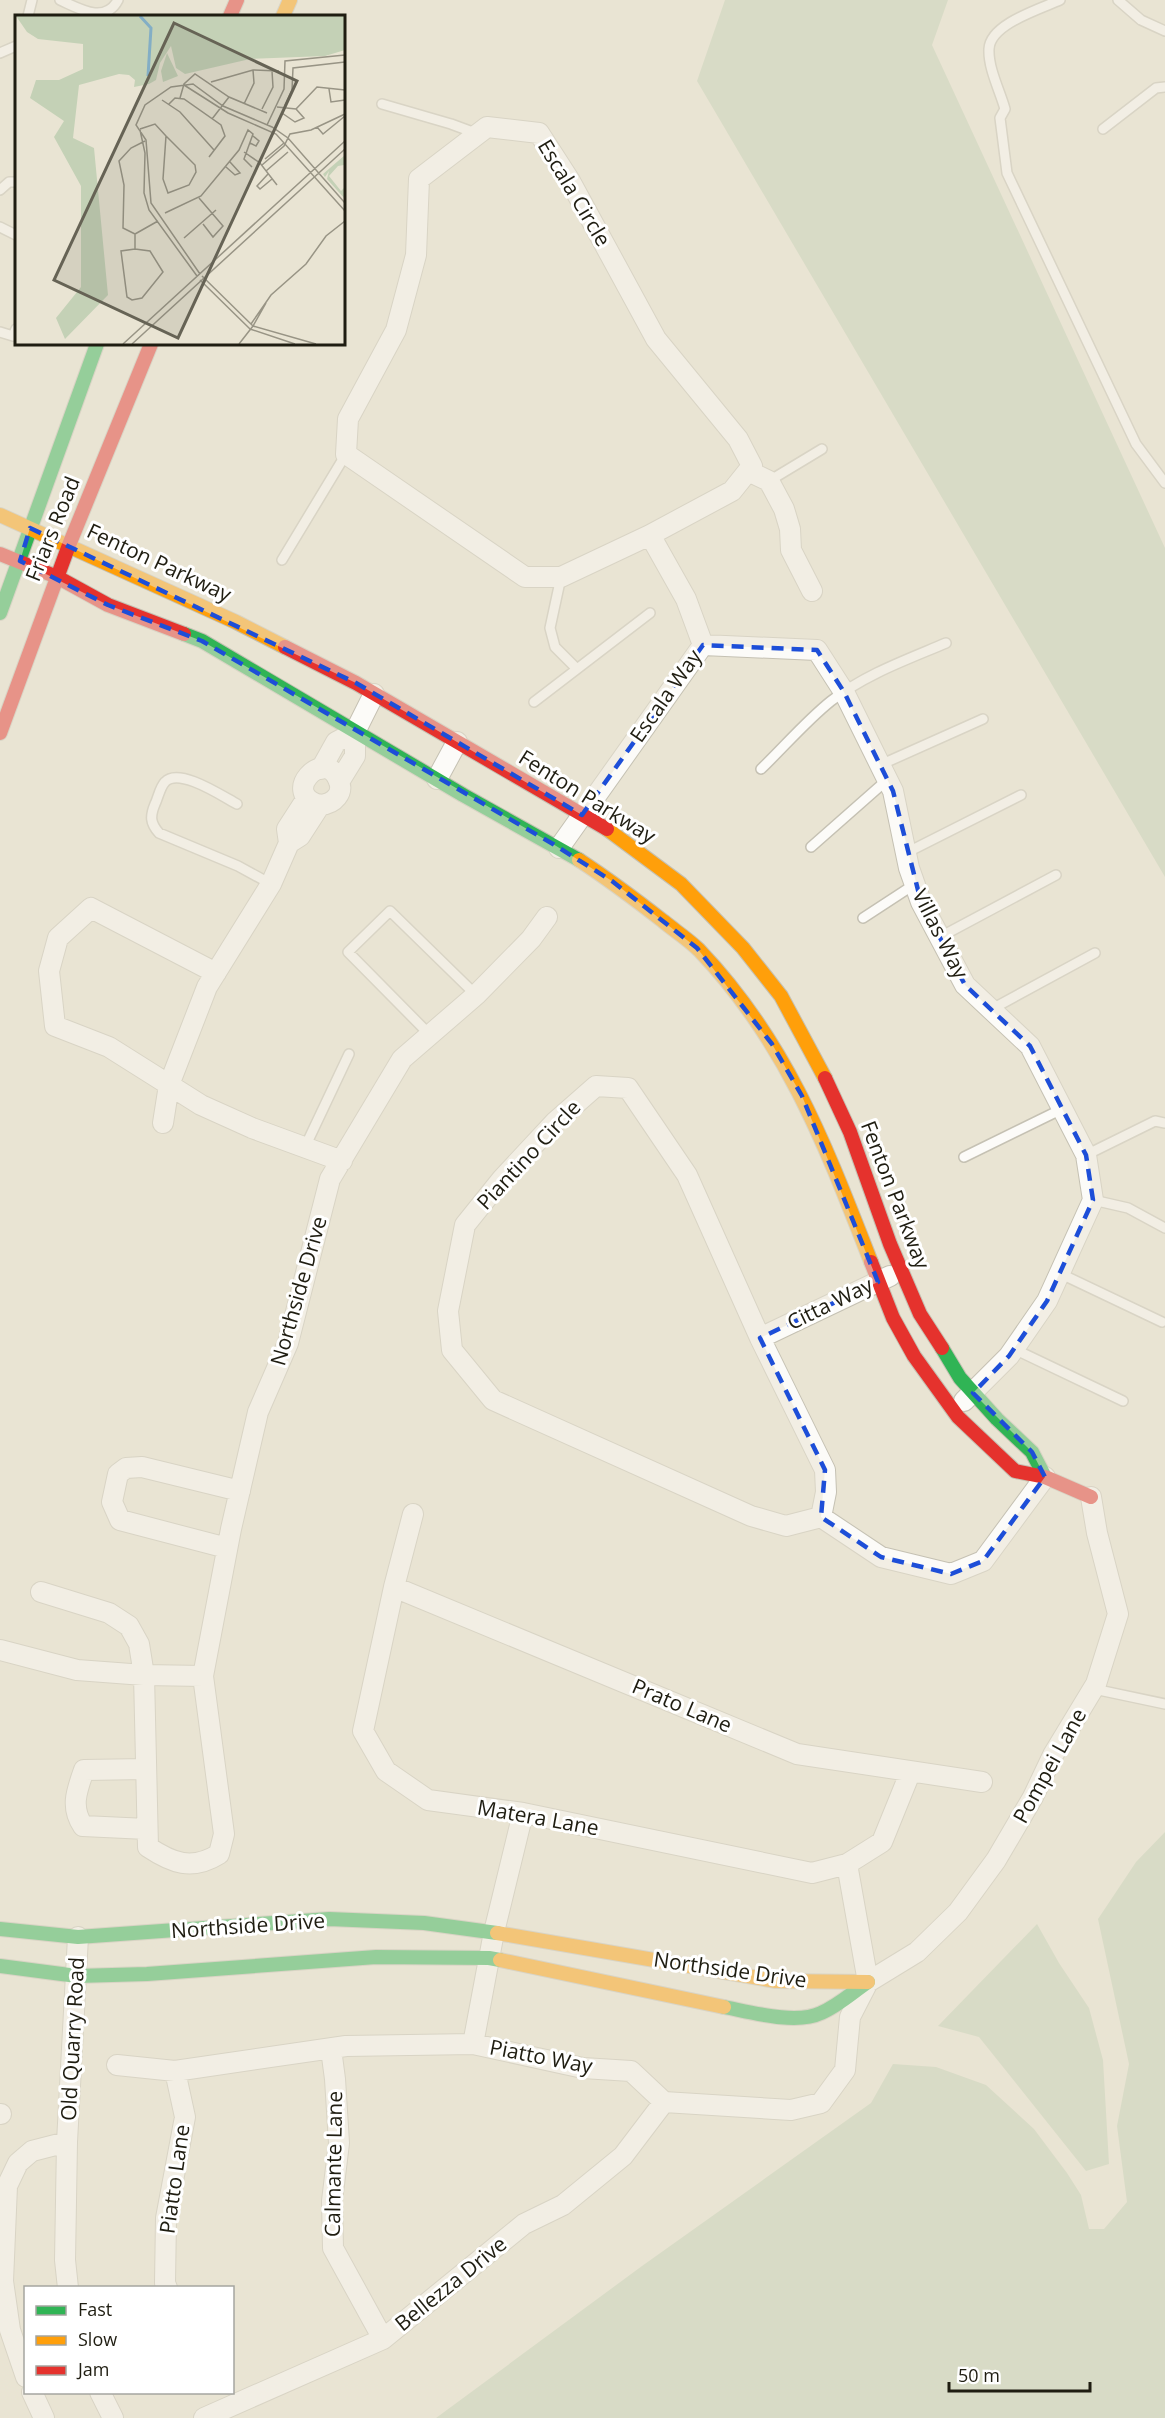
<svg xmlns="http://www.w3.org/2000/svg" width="1165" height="2418" viewBox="0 0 1165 2418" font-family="'Open Sans',sans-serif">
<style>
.green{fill:#c4d1b6}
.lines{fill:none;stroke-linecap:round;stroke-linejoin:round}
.lane-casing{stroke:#c5c1b3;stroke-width:12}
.street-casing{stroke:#c5c1b3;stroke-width:22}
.fast-casing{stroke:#c5c1b3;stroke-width:16}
.slow-casing{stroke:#c5c1b3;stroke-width:16}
.jam-casing{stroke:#c5c1b3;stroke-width:16}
.lane{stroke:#fcfbf8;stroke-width:9}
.street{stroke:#fcfbf8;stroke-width:20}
.fast{stroke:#30b455;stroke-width:14}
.slow{stroke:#ff9f0a;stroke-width:14}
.jam{stroke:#e5322d;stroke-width:14}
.marked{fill:none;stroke:#1d4ed8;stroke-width:4.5;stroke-dasharray:12 8;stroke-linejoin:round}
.labels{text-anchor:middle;stroke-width:6;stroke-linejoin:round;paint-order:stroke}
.street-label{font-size:21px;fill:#1f1d11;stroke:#fff}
.inset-river{fill:none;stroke:#83aec5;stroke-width:3}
.inset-road{fill:none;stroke:#989485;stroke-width:1.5}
.view{fill:#666355;fill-opacity:0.15;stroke:#666355;stroke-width:3}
.inset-edge{fill:none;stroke:#1f1d11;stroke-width:3}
</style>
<rect width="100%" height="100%" fill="#e9e4d3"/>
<!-- green -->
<path class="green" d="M 725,0 L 948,0 L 932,45 L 1165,548 L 1165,877 L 697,81 Z
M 1165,1832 L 1165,2418 L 436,2418 L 642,2266 L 871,2103 L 893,2064 L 936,2067 L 986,2085 L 1034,2129 L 1067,2173 L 1081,2195 L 1089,2229 L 1104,2229 L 1127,2202 L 1117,2126 L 1129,2064 L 1098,1919 L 1136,1862 Z
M 1037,1924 L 1059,1963 L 1089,2008 L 1103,2060 L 1109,2164 L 1086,2171 L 979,2037 L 938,2026 Z"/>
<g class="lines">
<!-- lane casing -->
<g class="lane-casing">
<path id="lane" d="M 60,0 C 78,8 105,25 118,0
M 1060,0 C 1040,9 990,24 989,49 C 988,68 1000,91 1005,109 L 1000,118 L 1007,173 L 1136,444 L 1165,483
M 1118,0 L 1141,20 L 1165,31
M 28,16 L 32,0
M 0,53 L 16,46
M 382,104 L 451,124 L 478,134
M 1103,129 L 1156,88 L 1165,87
M 0,190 L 9,182 L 16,182
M 0,227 L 16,235
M 0,332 L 13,336 L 16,329
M 769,481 L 822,449
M 282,560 L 346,454
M 577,669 L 650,613
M 534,702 L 577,669 L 555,647 L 550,628 L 561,577
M 880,765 L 983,719
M 761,769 C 784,747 806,721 831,701 C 866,674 906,660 946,643
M 237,804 C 222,796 179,767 165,782 C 160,787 158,798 155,804 C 150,816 150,823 159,833 L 238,866 L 271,884
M 811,847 L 887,780
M 906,853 L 1021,795
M 863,918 L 915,884
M 940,937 L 1056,875
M 992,1009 L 1095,953
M 430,1035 L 348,952 L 390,911 L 476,995
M 305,1147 L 349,1054
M 1086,1155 L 1155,1121 L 1165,1123
M 964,1157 L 1062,1109
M 1093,1200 L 1128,1208 L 1165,1228
M 1059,1273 L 1162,1322
M 1014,1349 L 1123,1401
M 1094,1689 L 1165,1704"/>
</g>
<!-- street casing -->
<g class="street-casing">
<path id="street" d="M 487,127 L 539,133 L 570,181 L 656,339 L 738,439 L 752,466 L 732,491 L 650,535 L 561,577 L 525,577 L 346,454 L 348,419 L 396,330 L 416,255 L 419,179 Z
M 748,471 L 769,481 L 784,509 L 790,529 L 791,550 L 812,591
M 703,645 L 817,650 L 844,692 L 893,791 L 909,868 L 921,902 L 965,985 L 1030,1046 L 1086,1155 L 1093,1200 L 1047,1301 L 1009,1356 L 964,1401
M 321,769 L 336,742 L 355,732
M 437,779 L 457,742
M 339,782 L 355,756 L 355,732 L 374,694
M 289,843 L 300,836 L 320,805 C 334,804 345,793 338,779 C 324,747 279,794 320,805
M 559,848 L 703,645 L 686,599 L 650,535
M 216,973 L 91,908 L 58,938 L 49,971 L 55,1026 L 109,1047 L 201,1105 L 252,1128 L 342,1161
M 596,1086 L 628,1088 L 687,1175 L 760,1338 L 825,1470 L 826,1492 L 821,1517 L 786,1526 L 751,1516 L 493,1400 L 452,1350 L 448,1311 L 465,1225 L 502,1179 L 555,1122 Z
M 163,1123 L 169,1085 L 207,987 L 271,884 L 289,843 L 287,829 L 307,798
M 760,1338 L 890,1276
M 413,1514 L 394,1587 L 363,1731 L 386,1771 L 428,1800 L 523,1813 L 812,1873 L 847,1864 L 882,1842 L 910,1773
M 821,1517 L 881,1557 L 951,1574 L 983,1561 L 1045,1477
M 227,1548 L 120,1520 L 112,1502 L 118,1474 L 126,1468 L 142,1467 L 240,1491
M 394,1587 L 797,1754 L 982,1782
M 41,1592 L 109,1613 L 129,1626 L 139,1644 L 144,1675 L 148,1847 C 172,1863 192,1871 219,1854 L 224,1834 L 203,1676 L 231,1529 L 258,1412 L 288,1343 L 330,1179 L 402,1059 L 476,995 L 531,939 L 547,917
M 0,1650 L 77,1670 L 144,1675 L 203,1676
M 146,1769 L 84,1770 C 77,1790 70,1807 83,1826 L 147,1829
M 847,1864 L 868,1982
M 473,2044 L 494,1932 L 523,1813
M 331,2049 L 335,2079 L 339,2143 L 332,2201 L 333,2248 L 383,2339
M 117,2065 L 175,2071 L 346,2046 L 473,2044 L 583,2068 L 631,2071 L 664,2102 L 791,2110 L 821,2103 L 845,2070 L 850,2017 L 868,1982 L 917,1952 L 958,1912 L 996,1860 L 1033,1797 L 1053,1755 L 1096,1684 L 1118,1614 L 1097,1533 L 1091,1497
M 0,2114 L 1,2114
M 68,2288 L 65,2260 L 67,2142 L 78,1937
M 167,2288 L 165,2283 L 166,2218 L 185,2117 L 175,2071
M 26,2377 L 10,2330 L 3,2281 L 7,2186 L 18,2163 L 32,2151 L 67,2142
M 32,2392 L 44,2418
M 100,2392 L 113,2418
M 204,2418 L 383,2339 L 524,2224 L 563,2205 L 623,2156 L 664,2102"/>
</g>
<!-- fast casing -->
<g class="fast-casing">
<path id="fast" d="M 0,613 L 97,344
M 184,634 L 202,641 L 463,795 L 579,860
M 942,1348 L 960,1378 L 997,1419 L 1032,1452 L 1045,1477
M 0,1929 L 78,1937 L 329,1919 L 424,1923 L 497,1933
M 0,1966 L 77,1976 L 147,1974 L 376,1957 L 489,1958 L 500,1960
M 724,2007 C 750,2012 796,2025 821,2013 C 838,2006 853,1992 868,1982"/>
</g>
<!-- slow casing -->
<g class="slow-casing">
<path id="slow" d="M 283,16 L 290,0
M 0,515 L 236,622 L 285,647
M 607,829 L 681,884 L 743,948 L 781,996 L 825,1078
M 579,860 C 608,879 636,900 663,921 C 675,931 688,939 699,950 C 787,1042 826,1147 871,1262
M 497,1933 L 776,1981 L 868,1982
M 500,1960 L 724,2007"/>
</g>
<!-- jam casing -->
<g class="jam-casing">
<path id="jam" d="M 230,16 L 237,0
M 0,554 L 57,577 L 108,605 L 184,634
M 285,647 L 356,683 L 607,829
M 0,733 L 69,545 L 151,344
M 825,1078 L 850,1132 L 890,1244 L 920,1314 L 942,1348
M 871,1262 L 893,1318 L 914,1356 L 958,1417 L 1015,1471 L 1045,1477 L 1091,1497"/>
</g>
<!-- lane -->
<use href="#lane" class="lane"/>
<!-- street -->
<use href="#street" class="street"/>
<!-- fast -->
<use href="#fast" class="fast"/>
<!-- slow -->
<use href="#slow" class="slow"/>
<!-- jam -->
<use href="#jam" class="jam"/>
</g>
<!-- marked area -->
<path d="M0 0H1165V2418H0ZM 30,528 L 356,683 L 582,815 L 703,645 L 817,650 L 844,692 L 893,791 L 921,902 L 965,985 L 1030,1046 L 1086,1155 L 1093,1200 L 1047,1301 L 1009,1356 L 973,1393 L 1032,1452 L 1045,1477 L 983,1561 L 951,1574 L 881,1557 L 821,1517 L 825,1470 L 760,1338 L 878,1282 L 802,1096 L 772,1044 L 697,948 L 612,881 L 553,844 L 202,641 L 108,605 L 20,561 Z" fill="#e9e4d3" fill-opacity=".55" fill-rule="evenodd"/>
<path class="marked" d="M 30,528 L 356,683 L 582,815 L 703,645 L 817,650 L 844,692 L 893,791 L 921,902 L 965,985 L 1030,1046 L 1086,1155 L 1093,1200 L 1047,1301 L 1009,1356 L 973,1393 L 1032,1452 L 1045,1477 L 983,1561 L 951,1574 L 881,1557 L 821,1517 L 825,1470 L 760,1338 L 878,1282 L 802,1096 L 772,1044 L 697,948 L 612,881 L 553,844 L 202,641 L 108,605 L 20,561 Z"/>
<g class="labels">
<!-- street labels -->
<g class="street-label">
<text transform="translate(574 193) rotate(59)" y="7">Escala Circle</text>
<text transform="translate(53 529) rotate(-68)" y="7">Friars Road</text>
<text transform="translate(159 563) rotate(25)" y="7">Fenton Parkway</text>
<text transform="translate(666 696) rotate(-55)" y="7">Escala Way</text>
<text transform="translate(587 797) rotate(32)" y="7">Fenton Parkway</text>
<text transform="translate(940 934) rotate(63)" y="7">Villas Way</text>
<text transform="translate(529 1155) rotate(-47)" y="7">Piantino Circle</text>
<text transform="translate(895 1195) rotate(69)" y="7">Fenton Parkway</text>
<text transform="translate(299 1291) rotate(-74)" y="7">Northside Drive</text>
<text transform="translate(830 1304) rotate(-26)" y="7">Citta Way</text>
<text transform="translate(682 1706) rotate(23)" y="7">Prato Lane</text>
<text transform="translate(1050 1766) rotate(-61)" y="7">Pompei Lane</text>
<text transform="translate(538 1818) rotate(10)" y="7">Matera Lane</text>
<text transform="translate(248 1926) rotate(-4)" y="7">Northside Drive</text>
<text transform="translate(730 1970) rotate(8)" y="7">Northside Drive</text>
<text transform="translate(73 2039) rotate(-87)" y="7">Old Quarry Road</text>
<text transform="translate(541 2057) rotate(11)" y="7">Piatto Way</text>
<text transform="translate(334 2164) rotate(-89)" y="7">Calmante Lane</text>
<text transform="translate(175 2179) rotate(-82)" y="7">Piatto Lane</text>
<text transform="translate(451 2284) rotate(-39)" y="7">Bellezza Drive</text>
</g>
</g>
<!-- overview -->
<g transform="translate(15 15)">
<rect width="330" height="330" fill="#e9e4d3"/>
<path d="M 1,1 L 330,1 L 330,35 L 310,41 L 235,44 L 170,59 L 161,53 L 156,31 L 145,48 L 141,65 L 134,69 L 119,72 L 120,65 L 114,60 L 104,59 L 64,70 L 58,123 L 79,133 L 93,280 L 50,324 L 41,303 L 66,272 L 66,171 L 39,122 L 49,106 L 15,83 L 21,65 L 44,65 L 68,54 L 68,29 L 23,24 L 12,17 ZM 152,38 L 163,61 L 148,67 L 146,56 ZM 330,140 L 329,150 L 323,151 L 314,161 L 326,176 L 330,172 L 330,184 L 312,164 L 314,156 L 310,162 L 308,159 Z" fill="#c4d1b6"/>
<path class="inset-river" d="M 125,1 L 136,13 L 133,61"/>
<path class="inset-road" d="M 196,67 L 238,55 L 264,56M 169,70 L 213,98 L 261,119 L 330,196M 314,74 L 316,87 L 330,85M 165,83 L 169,69 L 180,59 L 214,82 L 252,98M 147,85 L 165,97 L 199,135M 154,89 L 160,83 L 169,84 L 206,110 L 210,121 L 194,142M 229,89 L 239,68 L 238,55M 270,90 L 277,75 L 278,53 L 330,47M 262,92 L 281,94 L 289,103 L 280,107 L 267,98M 247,94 L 258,72 L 257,56M 281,94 L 302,72 L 330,75M 197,104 L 214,82M 252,110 L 269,74 L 270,46 L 330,40M 302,112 L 308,119 L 330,101M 125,114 L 140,109 L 151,121M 125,115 L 130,138 L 129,178 L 134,195 L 182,261M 151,121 L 180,150 L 181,157 L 174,170 L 153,178 L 148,164 ZM 235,128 L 241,131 L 244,126 L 238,121M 229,137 L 245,148 L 262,170M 250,144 L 269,128M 247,150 L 269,131 L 275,119 L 296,115 L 330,99M 211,152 L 220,160 L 225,158 L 215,147M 251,156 L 273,137M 253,159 L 242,171 L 245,174 L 257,164M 184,183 L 208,211 L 198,222 L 188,209M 150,198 L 186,181 L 224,135 L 233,115 L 238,119 L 229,144 L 237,152M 120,219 L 108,213 L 109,170 L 104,146 L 116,133 L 130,126M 169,223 L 201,195M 120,234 L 135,236 L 148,257 L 127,283 L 117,285 L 112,282 L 106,236 ZM 120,234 L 120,219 L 143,206M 185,259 L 136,188 L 131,125 L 121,110 L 130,90 L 156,72 L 178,69 L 208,91 L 257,112 L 273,123 L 330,188M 187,261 L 238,311 L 224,329M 185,265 L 235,314M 251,288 L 238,311 L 301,329M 236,309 L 256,280 L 291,249 L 311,221 L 330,206M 235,314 L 280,329M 108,329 L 330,126M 117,329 L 330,134"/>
<path class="view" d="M 159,8 L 282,66 L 163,323 L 39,265 Z"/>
<rect width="330" height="330" class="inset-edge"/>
</g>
<!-- legend -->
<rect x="24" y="2286" width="210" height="108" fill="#ffffff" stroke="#a5a5a0" stroke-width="1.5"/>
<rect x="36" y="2306" width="30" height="9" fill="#30b455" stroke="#a5a5a0" stroke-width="1.5"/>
<text x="78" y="2316" font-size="18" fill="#1f1d11">Fast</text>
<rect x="36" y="2336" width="30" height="9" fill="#ff9f0a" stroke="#a5a5a0" stroke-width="1.5"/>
<text x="78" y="2346" font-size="18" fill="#1f1d11">Slow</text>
<rect x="36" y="2366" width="30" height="9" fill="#e5322d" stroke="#a5a5a0" stroke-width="1.5"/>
<text x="78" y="2376" font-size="18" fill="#1f1d11">Jam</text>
<!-- scale -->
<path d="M949 2382v9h141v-9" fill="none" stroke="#1f1d11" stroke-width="3"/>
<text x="958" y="2382" font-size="18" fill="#1f1d11" stroke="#ffffff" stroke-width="4.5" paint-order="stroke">50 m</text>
</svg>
